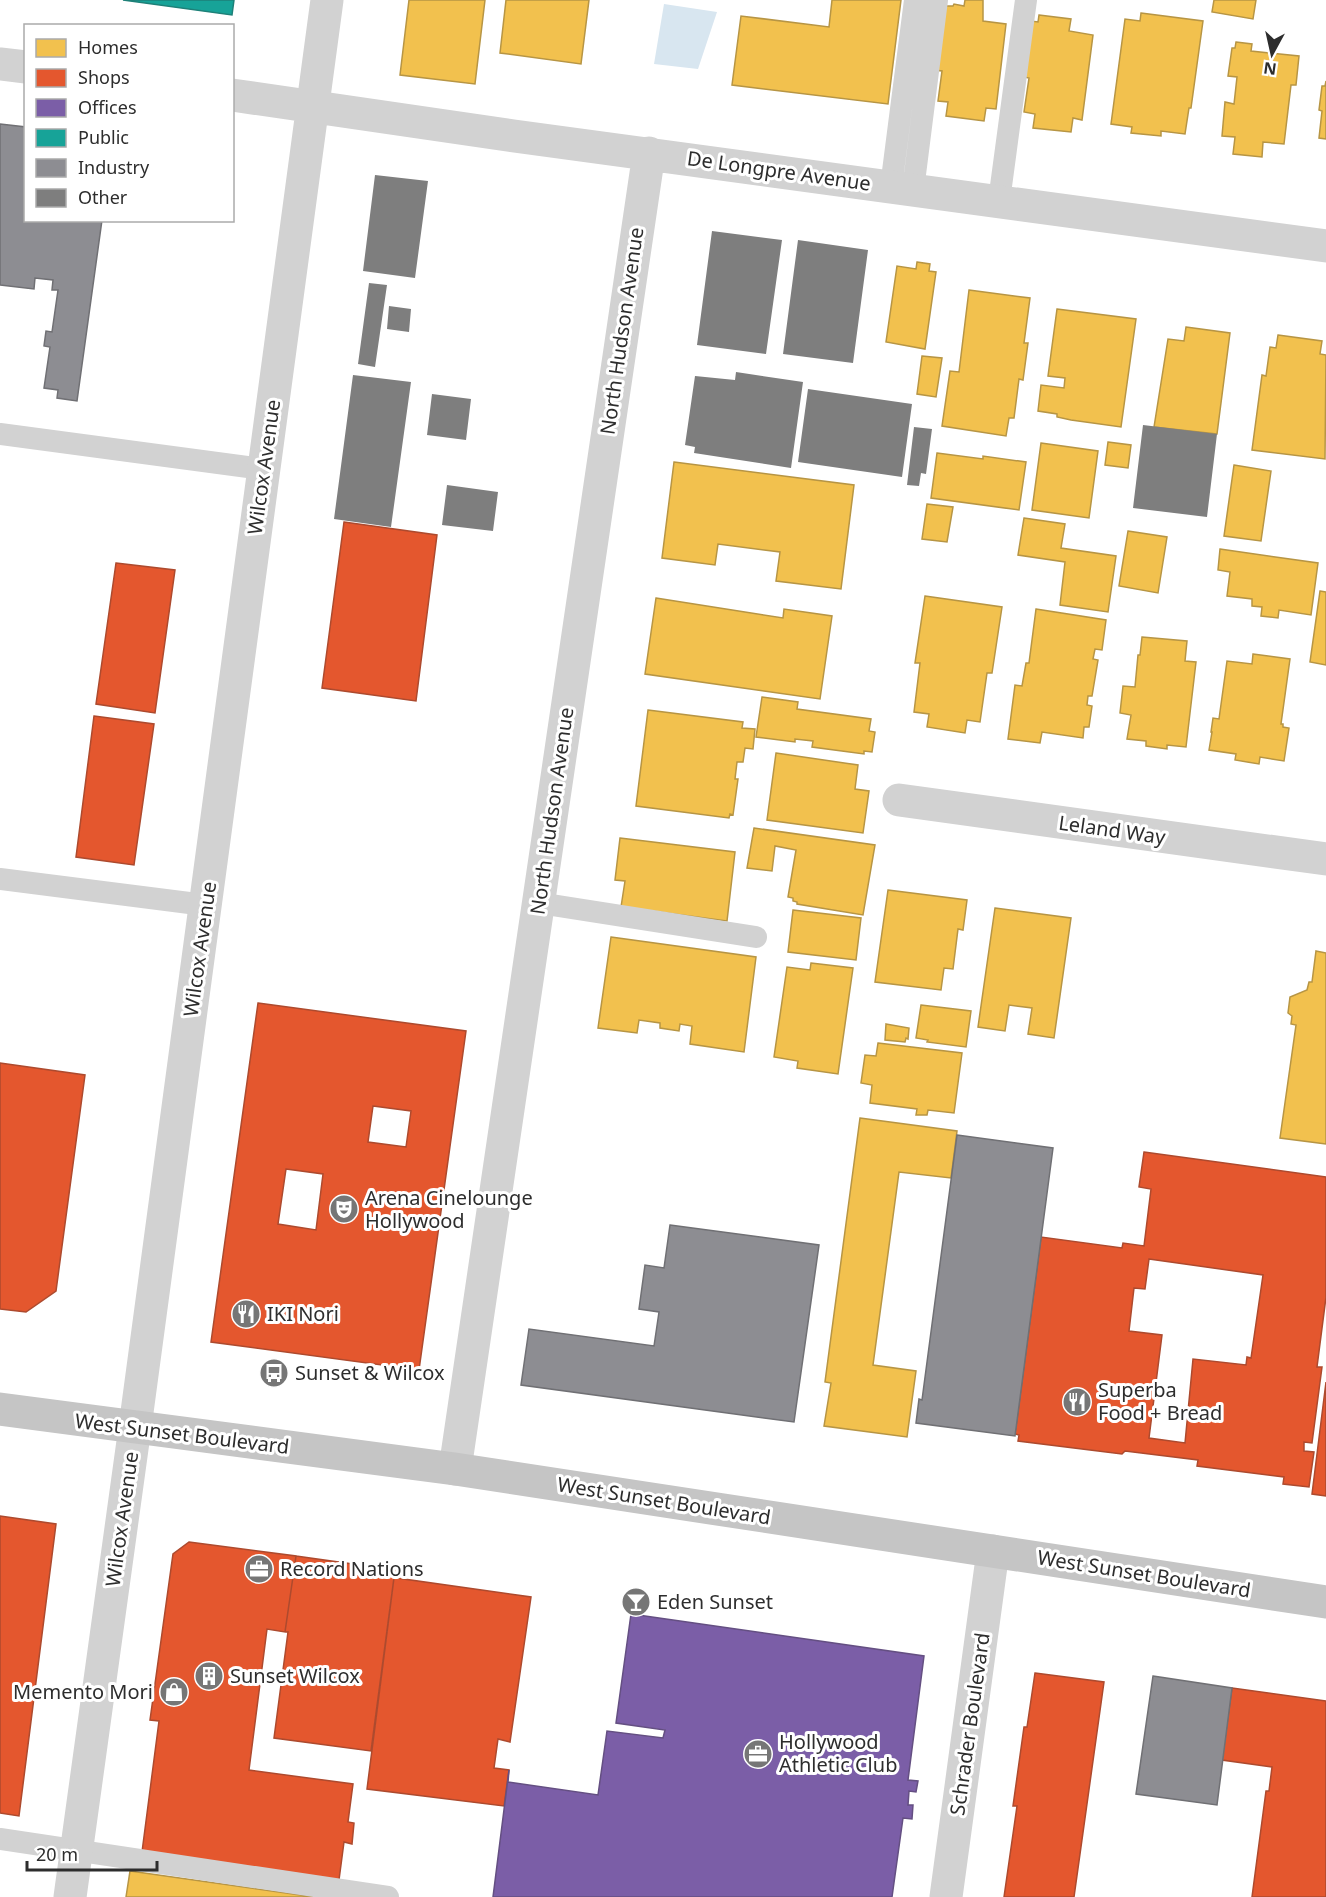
<svg xmlns="http://www.w3.org/2000/svg" width="1326" height="1897" viewBox="0 0 1326 1897" font-family="'Noto Sans',sans-serif">
<style>
.water{fill:#d8e6f0}
.homes{fill:#f2c14e;stroke:#b79544;stroke-width:1.5}
.shops{fill:#e4572e;stroke:#ad4a2e;stroke-width:1.5;fill-rule:evenodd}
.offices{fill:#7b5ea7;stroke:#644f82;stroke-width:1.5}
.public{fill:#17a398;stroke:#1e8078;stroke-width:1.5}
.industry{fill:#8d8d92;stroke:#707074;stroke-width:1.5}
.building{fill:#7e7e7e}
.lines{fill:none;stroke-linecap:round;stroke-linejoin:round}
.service{stroke:#d2d2d2;stroke-width:22}
.minor{stroke:#d2d2d2;stroke-width:33}
.primary{stroke:#c5c5c5;stroke-width:33}
.labels{text-anchor:middle;stroke-width:6;stroke-linejoin:round;paint-order:stroke}
.street-label{font-size:20px;fill:#2d2d2d;stroke:#fff}
.poi-label{font-size:20px;fill:#2d2d2d;stroke:#fff;text-anchor:start}
</style>
<rect width="100%" height="100%" fill="#fff"/>
<!-- water -->
<path class="water" d="M 664,4 L 717,12 L 698,69 L 654,64 Z"/>
<!-- homes -->
<path class="homes" d="M 409,0 L 485,0 L 475,84 L 400,75 Z
M 506,0 L 589,0 L 581,64 L 500,53 Z
M 832,0 L 901,0 L 888,104 L 732,85 L 741,16 L 829,27 Z
M 965,0 L 983,0 L 983,21 L 1006,24 L 996,109 L 986,108 L 984,121 L 946,116 L 948,102 L 938,101 L 942,71 L 934,70 L 944,6 L 953,6 L 954,4 L 964,6 Z
M 1214,0 L 1256,0 L 1253,19 L 1212,12 Z
M 1141,13 L 1203,21 L 1191,108 L 1189,108 L 1185,134 L 1161,131 L 1161,136 L 1131,133 L 1132,127 L 1111,124 L 1125,19 L 1140,21 Z
M 1039,15 L 1071,19 L 1069,31 L 1093,35 L 1082,120 L 1073,118 L 1071,132 L 1033,128 L 1035,114 L 1024,112 L 1029,78 L 1024,77 L 1031,21 L 1038,22 Z
M 1236,42 L 1252,44 L 1251,51 L 1299,56 L 1296,85 L 1291,85 L 1284,144 L 1263,142 L 1262,157 L 1233,154 L 1235,137 L 1222,136 L 1225,102 L 1234,104 L 1237,77 L 1228,76 L 1232,48 L 1235,48 Z
M 1326,81 L 1326,139 L 1319,138 L 1322,111 L 1319,110 L 1322,86 L 1325,86 Z
M 917,262 L 930,264 L 929,271 L 936,272 L 925,349 L 886,342 L 897,266 L 916,269 Z
M 969,290 L 1030,298 L 1024,343 L 1028,343 L 1023,380 L 1019,379 L 1014,418 L 1009,418 L 1006,436 L 942,426 L 950,371 L 959,372 Z
M 1057,309 L 1136,319 L 1121,427 L 1071,420 L 1057,417 L 1057,414 L 1038,411 L 1041,385 L 1064,388 L 1065,378 L 1048,376 Z
M 1186,327 L 1230,333 L 1217,434 L 1154,427 L 1168,339 L 1184,341 Z
M 1278,335 L 1322,341 L 1320,354 L 1326,355 L 1325,459 L 1252,450 L 1262,375 L 1266,376 L 1270,347 L 1276,348 Z
M 922,356 L 942,358 L 936,397 L 917,394 Z
M 1108,442 L 1131,445 L 1128,468 L 1105,465 Z
M 1041,443 L 1098,451 L 1089,518 L 1032,510 Z
M 937,453 L 983,459 L 983,456 L 1026,462 L 1019,510 L 931,498 Z
M 674,462 L 854,485 L 841,589 L 776,581 L 780,552 L 718,544 L 715,565 L 662,558 Z
M 1234,465 L 1271,471 L 1261,541 L 1224,536 Z
M 927,504 L 953,507 L 947,542 L 922,539 Z
M 1024,518 L 1065,524 L 1061,548 L 1116,556 L 1108,612 L 1060,605 L 1065,562 L 1018,555 Z
M 1128,531 L 1167,537 L 1158,593 L 1119,586 Z
M 1220,549 L 1318,563 L 1311,615 L 1279,610 L 1278,618 L 1261,616 L 1262,607 L 1252,606 L 1252,599 L 1227,596 L 1230,572 L 1218,570 Z
M 1320,591 L 1326,592 L 1326,665 L 1310,662 Z
M 925,596 L 1002,607 L 992,673 L 987,673 L 980,722 L 967,720 L 965,733 L 927,727 L 929,714 L 914,712 L 920,663 L 915,663 Z
M 656,598 L 783,618 L 784,609 L 832,616 L 820,699 L 645,674 Z
M 1036,609 L 1106,620 L 1102,650 L 1095,649 L 1093,659 L 1098,660 L 1092,696 L 1088,696 L 1087,705 L 1092,706 L 1089,727 L 1084,727 L 1083,738 L 1042,732 L 1040,743 L 1008,739 L 1015,685 L 1022,686 L 1026,663 L 1029,663 Z
M 1142,637 L 1187,641 L 1185,661 L 1196,662 L 1186,747 L 1167,745 L 1167,749 L 1146,746 L 1146,741 L 1127,739 L 1131,715 L 1120,713 L 1123,686 L 1135,687 L 1138,655 L 1140,655 Z
M 1253,654 L 1290,659 L 1281,724 L 1283,724 L 1283,727 L 1289,728 L 1284,761 L 1260,757 L 1259,764 L 1235,760 L 1236,754 L 1209,750 L 1212,732 L 1211,732 L 1213,718 L 1219,719 L 1227,661 L 1252,664 Z
M 762,697 L 798,702 L 797,709 L 871,719 L 869,731 L 875,732 L 872,752 L 864,751 L 864,754 L 812,747 L 813,741 L 795,739 L 795,742 L 756,737 Z
M 648,710 L 743,722 L 742,728 L 755,729 L 753,749 L 745,748 L 743,762 L 737,762 L 735,779 L 738,779 L 733,815 L 730,814 L 729,818 L 636,806 Z
M 776,753 L 858,765 L 855,789 L 869,791 L 863,833 L 767,820 Z
M 754,828 L 875,845 L 863,915 L 797,904 L 797,902 L 793,901 L 793,898 L 788,897 L 796,850 L 775,846 L 772,871 L 747,868 Z
M 620,838 L 735,852 L 727,921 L 621,907 L 625,881 L 615,880 Z
M 888,890 L 967,900 L 963,930 L 958,929 L 953,969 L 944,968 L 941,990 L 875,982 Z
M 995,908 L 1071,918 L 1054,1038 L 1028,1034 L 1032,1008 L 1009,1005 L 1005,1031 L 978,1027 Z
M 793,910 L 861,918 L 856,960 L 788,952 Z
M 611,937 L 756,957 L 744,1052 L 690,1044 L 692,1026 L 680,1024 L 679,1031 L 660,1028 L 660,1023 L 639,1020 L 637,1033 L 598,1028 Z
M 1316,951 L 1326,953 L 1326,1144 L 1280,1138 L 1296,1025 L 1291,1024 L 1292,1016 L 1288,1013 L 1290,997 L 1307,990 L 1309,982 L 1312,982 Z
M 811,963 L 853,968 L 838,1074 L 797,1068 L 798,1061 L 774,1057 L 787,967 L 810,970 Z
M 921,1005 L 971,1011 L 966,1047 L 927,1042 L 928,1040 L 916,1038 Z
M 886,1024 L 909,1028 L 908,1039 L 906,1038 L 905,1042 L 885,1040 Z
M 878,1043 L 962,1053 L 954,1113 L 928,1110 L 927,1115 L 916,1115 L 917,1109 L 870,1103 L 872,1085 L 861,1083 L 865,1055 L 876,1056 Z
M 860,1118 L 957,1131 L 951,1178 L 899,1172 L 873,1365 L 916,1371 L 907,1437 L 824,1426 L 831,1383 L 825,1382 Z
M 130,1871 L 314,1897 L 126,1897 Z"/>
<!-- shops -->
<path class="shops" d="M 344,522 L 437,535 L 416,701 L 322,688 Z
M 116,563 L 175,570 L 155,713 L 96,704 Z
M 94,716 L 154,724 L 134,865 L 76,857 Z
M 258,1003 L 466,1031 L 419,1370 L 211,1342 ZM 373,1106 L 411,1111 L 406,1147 L 368,1142 ZM 286,1169 L 323,1174 L 316,1230 L 278,1224 Z
M 0,1063 L 85,1075 L 56,1291 L 26,1312 L 0,1309 Z
M 1144,1152 L 1326,1177 L 1326,1297 L 1317,1367 L 1322,1367 L 1312,1443 L 1304,1442 L 1304,1451 L 1314,1452 L 1309,1487 L 1283,1484 L 1284,1477 L 1197,1466 L 1198,1460 L 1125,1451 L 1122,1454 L 1018,1441 L 1019,1435 L 1015,1434 L 1041,1237 L 1122,1248 L 1123,1243 L 1144,1246 L 1151,1189 L 1139,1187 ZM 1149,1259 L 1263,1275 L 1251,1358 L 1247,1357 L 1246,1365 L 1193,1359 L 1185,1443 L 1149,1438 L 1162,1335 L 1129,1331 L 1134,1288 L 1145,1289 Z
M 1326,1382 L 1326,1496 L 1312,1494 Z
M 0,1516 L 56,1524 L 19,1816 L 0,1813 Z
M 189,1542 L 296,1556 L 285,1632 L 267,1629 L 249,1770 L 353,1784 L 348,1822 L 354,1823 L 352,1844 L 344,1842 L 339,1880 L 142,1852 L 159,1721 L 150,1720 L 173,1554 Z
M 296,1556 L 395,1570 L 371,1751 L 274,1738 L 288,1632 L 285,1632 Z
M 395,1570 L 398,1571 L 397,1578 L 531,1597 L 510,1742 L 498,1739 L 494,1768 L 509,1770 L 504,1806 L 367,1789 Z
M 1035,1673 L 1104,1682 L 1074,1897 L 1004,1897 L 1017,1806 L 1013,1806 L 1024,1727 L 1027,1727 Z
M 1232,1688 L 1326,1701 L 1326,1897 L 1252,1897 L 1266,1791 L 1269,1791 L 1272,1767 L 1222,1760 Z"/>
<!-- offices -->
<path class="offices" d="M 631,1614 L 924,1656 L 908,1780 L 918,1781 L 916,1792 L 909,1791 L 908,1805 L 913,1805 L 912,1819 L 903,1818 L 892,1897 L 493,1897 L 509,1770 L 508,1782 L 598,1795 L 607,1731 L 663,1738 L 665,1730 L 616,1723 Z"/>
<!-- public -->
<path class="public" d="M 123,0 L 234,0 L 232,15 Z"/>
<!-- industry -->
<path class="industry" d="M 0,124 L 26,127 L 26,220 L 102,220 L 77,401 L 57,398 L 58,390 L 44,388 L 50,347 L 44,346 L 46,331 L 52,332 L 58,290 L 52,290 L 53,280 L 35,278 L 34,289 L 0,285 Z
M 957,1135 L 1053,1148 L 1015,1436 L 916,1423 L 919,1399 L 922,1400 Z
M 670,1225 L 819,1245 L 794,1422 L 521,1385 L 529,1329 L 654,1346 L 659,1312 L 639,1309 L 645,1265 L 664,1268 Z
M 1153,1676 L 1232,1688 L 1217,1805 L 1136,1794 Z"/>
<!-- building -->
<path class="building" d="M 375,175 L 428,181 L 415,278 L 363,271 Z
M 712,231 L 782,240 L 766,354 L 697,345 Z
M 798,240 L 868,250 L 853,363 L 783,354 Z
M 369,283 L 387,285 L 375,367 L 358,364 Z
M 389,306 L 411,309 L 409,332 L 387,329 Z
M 736,372 L 803,382 L 791,468 L 694,453 L 695,447 L 685,445 L 695,376 L 735,380 Z
M 353,375 L 411,382 L 391,527 L 334,519 Z
M 808,389 L 912,404 L 902,477 L 798,462 Z
M 432,394 L 471,399 L 466,440 L 427,435 Z
M 1143,425 L 1217,434 L 1207,517 L 1133,508 Z
M 914,427 L 932,429 L 926,474 L 921,473 L 919,486 L 907,485 Z
M 447,485 L 498,492 L 493,531 L 442,525 Z"/>
<g class="lines">
<!-- service -->
<path class="service" d="M 891,187 L 915,0
M 913,190 L 937,0
M 999,201 L 1026,0
M 0,434 L 263,469
M 0,879 L 205,905
M 539,903 L 756,937
M 0,1839 L 388,1897"/>
<!-- minor -->
<path class="minor" d="M 0,64 L 26,67
M 232,95 L 514,136 L 1326,246
M 899,800 L 1326,859
M 455,1469 L 649,153
M 70,1897 L 135,1427 L 327,0
M 946,1897 L 993,1551"/>
<!-- primary -->
<path class="primary" d="M 0,1409 L 455,1469 L 1326,1602"/>
</g>
<!-- icons -->
<defs>
<g id="theatre-disc" transform="scale(1.5)"><circle r="9.5" fill="#767676" stroke="#fff"/><path d="M-5-5.5Q0-4 5-5.5V0Q5 5 0 6Q-5 5-5 0ZM-3.3-2.5H-1v1.5H-3.3ZM1-2.5H3.3v1.5H1ZM-2.8 1Q0 5.5 2.8 1Z" fill="#fff"/></g>
<g id="restaurant-disc" transform="scale(1.5)"><circle r="9.5" fill="#767676" stroke="#fff"/><path d="M-5-6h1v4h1v-4h1v4h1v-4h1v5L-1.5 .5V6h-2V.5L-5-1ZM5-6V6H3V1.5H1.5Q1.5-4 5-6Z" fill="#fff"/></g>
<g id="bus-disc" transform="scale(1.5)"><circle r="9.5" fill="#767676" stroke="#fff"/><path d="M-5-6H5V4H4V6H2V4H-2V6H-4V4H-5ZM-3.5-4V0h7V-4ZM-3.5 1.2v1.5H-2V1.2ZM2 1.2v1.5H3.5V1.2Z" fill="#fff"/></g>
<g id="office-disc" transform="scale(1.5)"><circle r="9.5" fill="#767676" stroke="#fff"/><path d="M-6-3h4V-5.5h4V-3h4V5H-6ZM-1-4.5V-3h2v-1.5ZM-6 0V1H6V0Z" fill="#fff"/></g>
<g id="bar-disc" transform="scale(1.5)"><circle r="9.5" fill="#767676" stroke="#fff"/><path d="M-6-5H6L.8 .8V4.5H3.5V6h-7V4.5H-.8V.8Z" fill="#fff"/></g>
<g id="building-disc" transform="scale(1.5)"><circle r="9.5" fill="#767676" stroke="#fff"/><path d="M-4-6H4V6H1V3H-1V6H-4ZM-2.5-4.3h1.7v1.8h-1.7ZM.8-4.3h1.7v1.8H.8ZM-2.5-1h1.7V.8h-1.7ZM.8-1h1.7V.8H.8Z" fill="#fff"/></g>
<g id="shop-disc" transform="scale(1.5)"><circle r="9.5" fill="#767676" stroke="#fff"/><path d="M-5-2.5h2.3a2.7 3.5 0 0 1 5.4 0H5L5.5 6h-11ZM-1.5-2.5h3a1.5 2.3 0 0 0-3 0Z" fill="#fff"/></g>
</defs>
<g fill-rule="evenodd">
<use href="#theatre-disc" x="344" y="1209"/>
<use href="#restaurant-disc" x="246" y="1314"/>
<use href="#bus-disc" x="274" y="1373"/>
<use href="#restaurant-disc" x="1077" y="1402"/>
<use href="#office-disc" x="259" y="1569"/>
<use href="#bar-disc" x="636" y="1602"/>
<use href="#building-disc" x="209" y="1676"/>
<use href="#shop-disc" x="174" y="1692"/>
<use href="#office-disc" x="758" y="1754"/>
</g>
<g class="labels">
<!-- street labels -->
<g class="street-label">
<text transform="translate(779 171) rotate(8)" y="7">De Longpre Avenue</text>
<text transform="translate(622 331) rotate(-82)" y="7">North Hudson Avenue</text>
<text transform="translate(264 467) rotate(-82)" y="7">Wilcox Avenue</text>
<text transform="translate(552 811) rotate(-82)" y="7">North Hudson Avenue</text>
<text transform="translate(1112 830) rotate(8)" y="7">Leland Way</text>
<text transform="translate(200 949) rotate(-82)" y="7">Wilcox Avenue</text>
<text transform="translate(182 1434) rotate(7)" y="7">West Sunset Boulevard</text>
<text transform="translate(664 1501) rotate(9)" y="7">West Sunset Boulevard</text>
<text transform="translate(122 1519) rotate(-82)" y="7">Wilcox Avenue</text>
<text transform="translate(1144 1574) rotate(9)" y="7">West Sunset Boulevard</text>
<text transform="translate(970 1724) rotate(-82)" y="7">Schrader Boulevard</text>
</g>
<!-- poi labels -->
<g class="poi-label">
<text x="365" y="1205">Arena Cinelounge<tspan x="365" dy="23">Hollywood</tspan></text>
<text x="267" y="1321">IKI Nori</text>
<text x="295" y="1380">Sunset &amp; Wilcox</text>
<text x="1098" y="1397">Superba<tspan x="1098" dy="23">Food + Bread</tspan></text>
<text x="280" y="1576">Record Nations</text>
<text x="657" y="1609">Eden Sunset</text>
<text x="230" y="1683">Sunset Wilcox</text>
<text x="153" y="1699" text-anchor="end">Memento Mori</text>
<text x="779" y="1749">Hollywood<tspan x="779" dy="23">Athletic Club</tspan></text>
</g>
</g>
<!-- legend -->
<rect x="24" y="24" width="210" height="198" fill="#ffffff" stroke="#ababab" stroke-width="1.5"/>
<rect x="36" y="39" width="30" height="18" fill="#f2c14e" stroke="#ababab" stroke-width="1.5"/>
<text x="78" y="54" font-size="18" fill="#2d2d2d">Homes</text>
<rect x="36" y="69" width="30" height="18" fill="#e4572e" stroke="#ababab" stroke-width="1.5"/>
<text x="78" y="84" font-size="18" fill="#2d2d2d">Shops</text>
<rect x="36" y="99" width="30" height="18" fill="#7b5ea7" stroke="#ababab" stroke-width="1.5"/>
<text x="78" y="114" font-size="18" fill="#2d2d2d">Offices</text>
<rect x="36" y="129" width="30" height="18" fill="#17a398" stroke="#ababab" stroke-width="1.5"/>
<text x="78" y="144" font-size="18" fill="#2d2d2d">Public</text>
<rect x="36" y="159" width="30" height="18" fill="#8d8d92" stroke="#ababab" stroke-width="1.5"/>
<text x="78" y="174" font-size="18" fill="#2d2d2d">Industry</text>
<rect x="36" y="189" width="30" height="18" fill="#7e7e7e" stroke="#ababab" stroke-width="1.5"/>
<text x="78" y="204" font-size="18" fill="#2d2d2d">Other</text>
<!-- north arrow -->
<g transform="translate(1272 54) rotate(188)" stroke="#ffffff" stroke-width="4.5" paint-order="stroke">
<path d="M0-4.5L10 22L0 15L-10 22Z" fill="#2d2d2d"/>
<text y="-9" font-size="16" font-weight="bold" text-anchor="middle" fill="#2d2d2d">N</text>
</g>
<!-- scale -->
<path d="M27 1861v9h130v-9" fill="none" stroke="#2d2d2d" stroke-width="3"/>
<text x="36" y="1861" font-size="18" fill="#2d2d2d" stroke="#ffffff" stroke-width="4.5" paint-order="stroke">20 m</text>
</svg>
